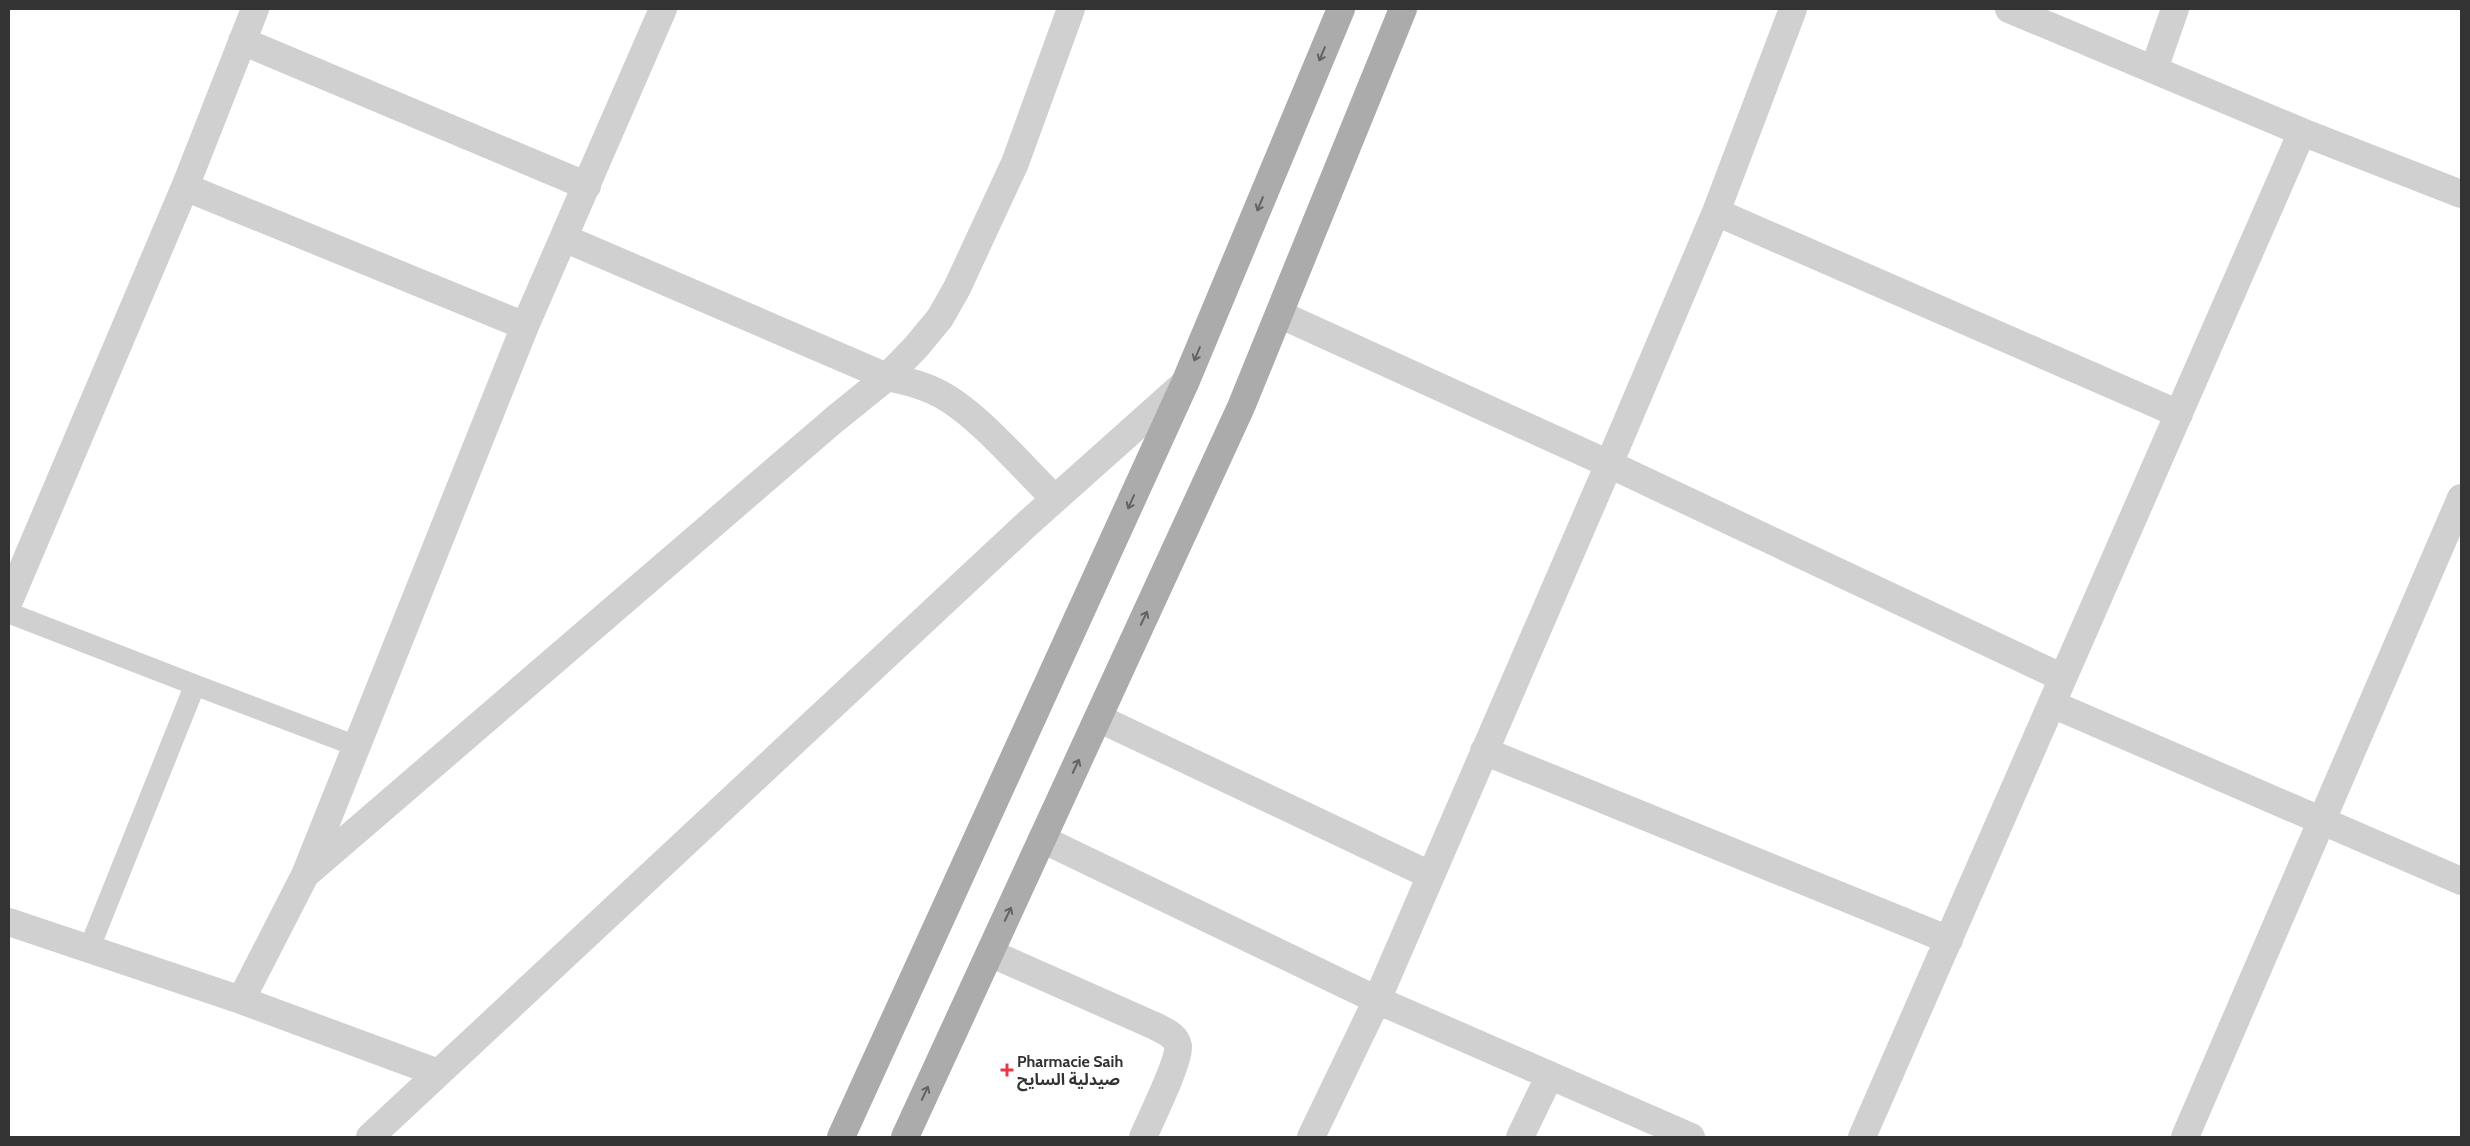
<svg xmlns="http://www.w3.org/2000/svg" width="2470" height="1146" viewBox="0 0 2470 1146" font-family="Cabin,'Noto Sans Arabic',sans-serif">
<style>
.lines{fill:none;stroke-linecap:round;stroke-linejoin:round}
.service{stroke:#d0d0d0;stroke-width:21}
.minor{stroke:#d0d0d0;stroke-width:28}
.primary{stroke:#ababab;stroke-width:28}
.oneway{stroke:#636363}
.poi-dot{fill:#e63946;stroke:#fff;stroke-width:2}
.labels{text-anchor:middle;stroke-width:5;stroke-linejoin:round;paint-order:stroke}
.poi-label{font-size:16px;font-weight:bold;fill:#333;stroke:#fff;text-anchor:start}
</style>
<rect width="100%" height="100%" fill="#fff"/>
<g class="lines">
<!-- service -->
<path class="service" d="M 9,613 L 195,685 L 89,949
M 195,685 L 356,746"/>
<!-- minor -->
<path class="minor" d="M 2009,9 L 2302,132 L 2461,194
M 242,41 L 587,186
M 2154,69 L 2175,9
M 185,187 L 525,326
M 1716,212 L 2179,414
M 564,238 L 887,377 C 906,381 924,385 942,395 C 980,416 1023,468 1055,499
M 1279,314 L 1609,464 L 2063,678
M 9,601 L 185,187 L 255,9
M 2052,704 L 2461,881
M 1098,718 L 1430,875
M 1484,751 L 1949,940
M 1042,839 L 1377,1000 L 1691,1137
M 305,875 L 835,419 L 887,377 L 916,347 L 940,318 L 957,288 L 1015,163 L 1071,9
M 9,922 L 241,1000 L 438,1073
M 990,953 L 1155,1026 C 1164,1031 1176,1035 1178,1046 C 1180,1060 1150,1121 1143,1137
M 241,1000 L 305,875 L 525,326 L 663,9
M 370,1137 L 1027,524 L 1185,383
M 1311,1137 L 1377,1000 L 1609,464 L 1716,212 L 1793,9
M 1520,1137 L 1550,1075
M 1862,1137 L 2302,132
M 2185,1137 L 2461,498"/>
<!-- primary -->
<path class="primary" d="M 841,1137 L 1185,383 L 1341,9
M 905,1137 L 1241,407 L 1403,9"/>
</g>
<!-- one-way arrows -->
<defs><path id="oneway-shaft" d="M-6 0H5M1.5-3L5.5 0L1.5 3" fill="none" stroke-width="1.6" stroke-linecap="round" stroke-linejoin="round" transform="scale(1.25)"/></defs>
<g class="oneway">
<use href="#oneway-shaft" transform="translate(1322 54) rotate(113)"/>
<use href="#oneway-shaft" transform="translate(1260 204) rotate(113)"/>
<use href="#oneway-shaft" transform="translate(1197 354) rotate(113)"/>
<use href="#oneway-shaft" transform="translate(1131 502) rotate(114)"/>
<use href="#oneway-shaft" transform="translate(1144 618) rotate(-65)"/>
<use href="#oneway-shaft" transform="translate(1076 766) rotate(-65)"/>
<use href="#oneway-shaft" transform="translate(1008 914) rotate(-65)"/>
<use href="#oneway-shaft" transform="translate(925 1093) rotate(-65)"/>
</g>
<!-- markers -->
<path class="poi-dot" d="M1004.5 1062.5h5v5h5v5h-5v5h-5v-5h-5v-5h5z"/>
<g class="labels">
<!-- poi labels -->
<g class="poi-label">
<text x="1017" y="1067">Pharmacie Saih<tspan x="1017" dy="18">صيدلية السايح</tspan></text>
</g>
</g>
<!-- border -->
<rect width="2470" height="1146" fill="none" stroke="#333333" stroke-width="20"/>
</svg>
